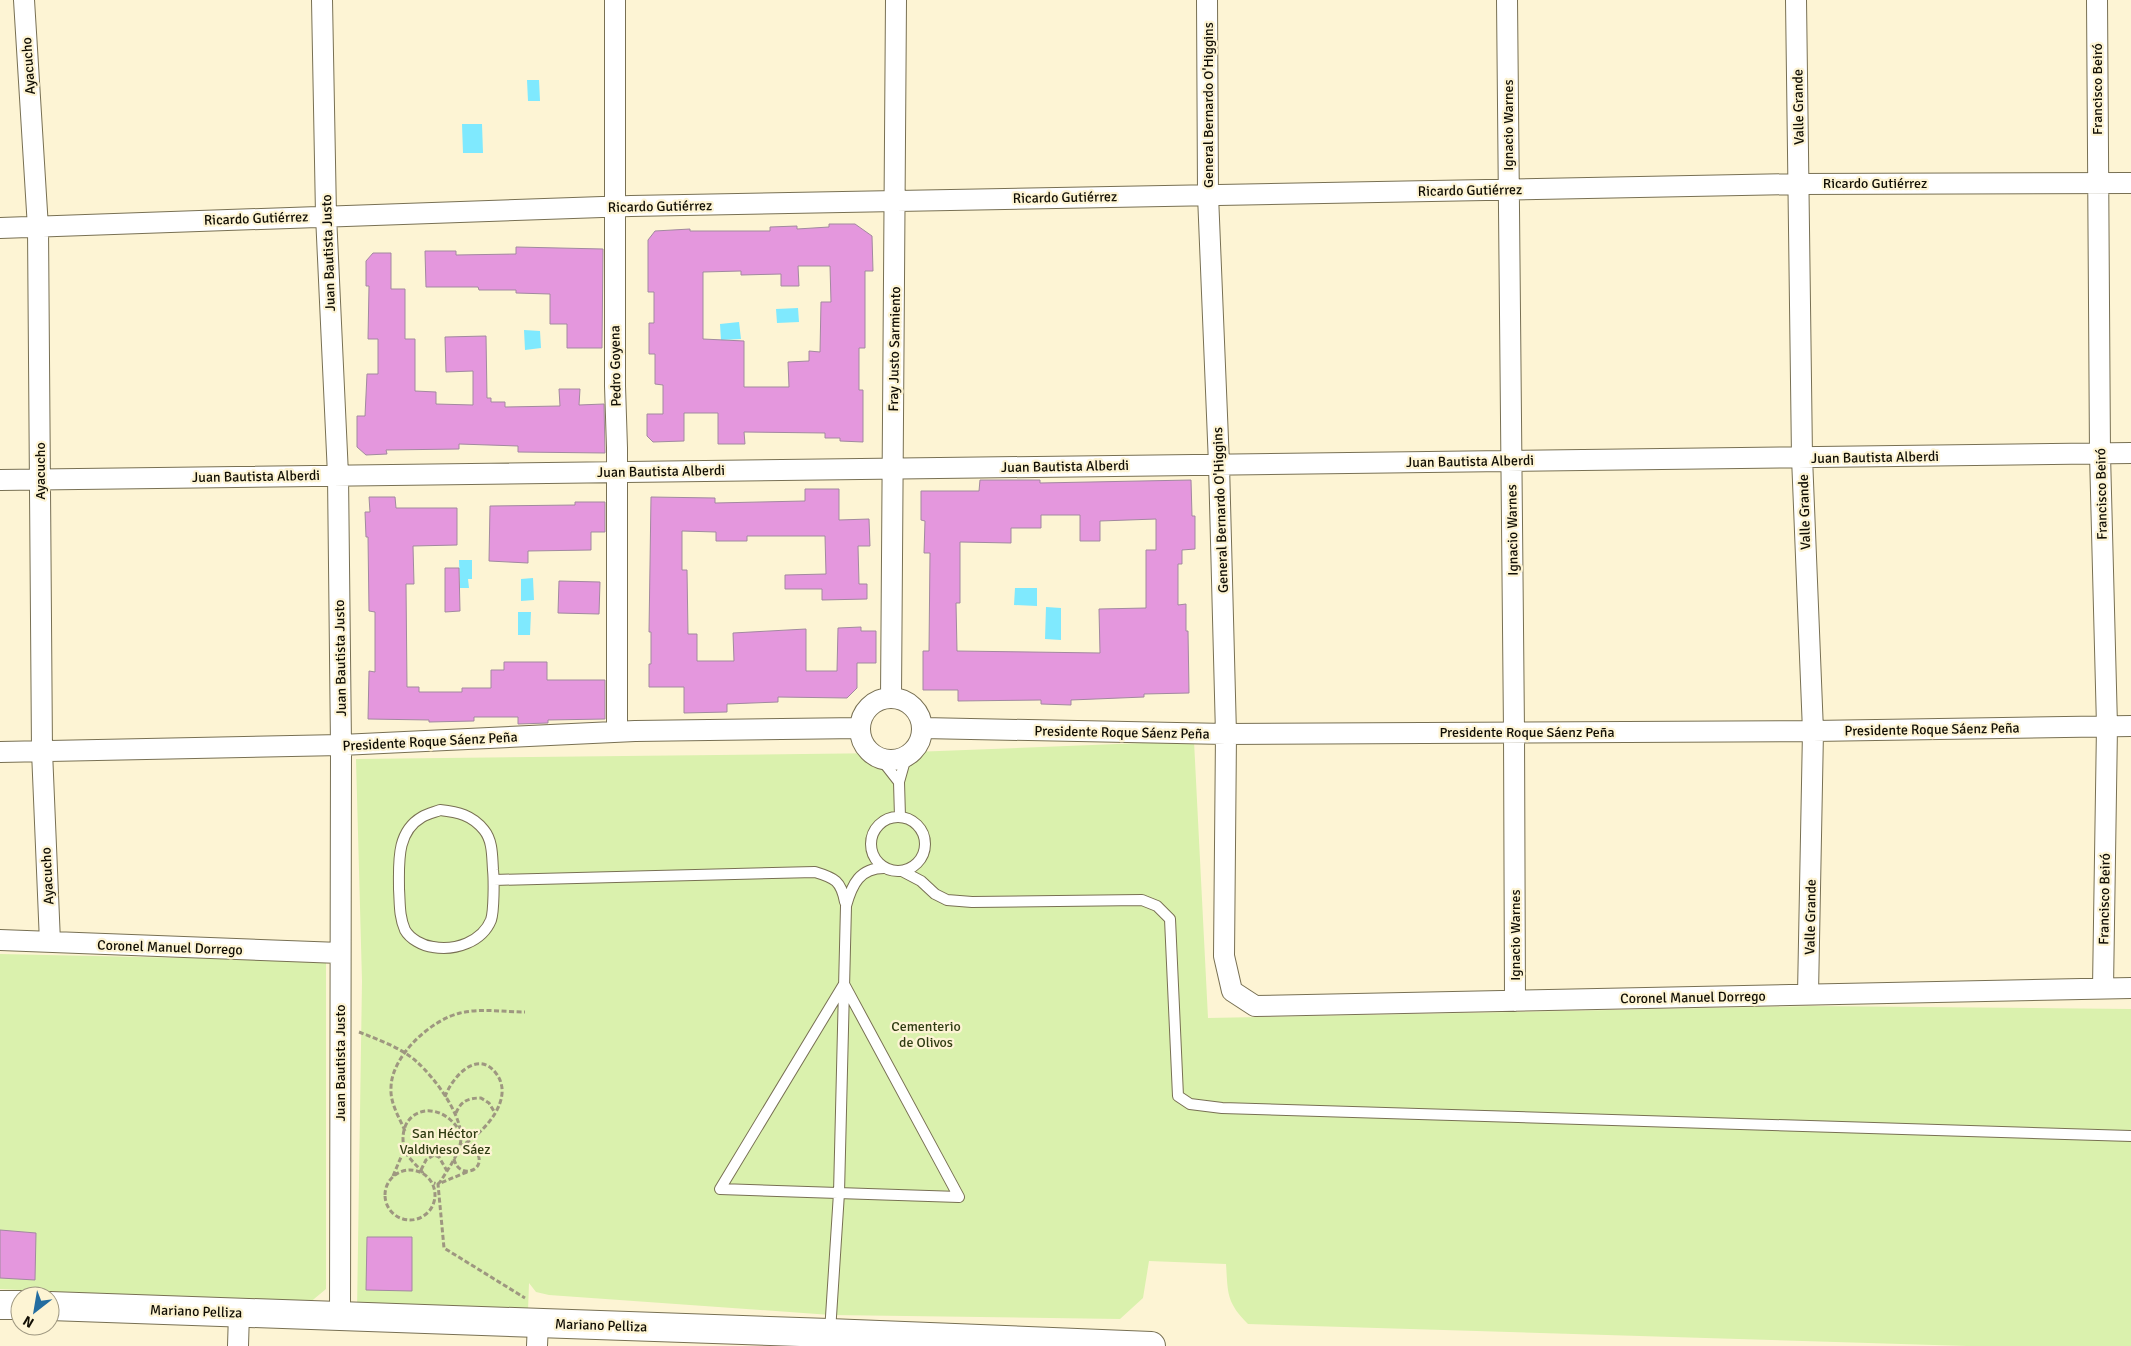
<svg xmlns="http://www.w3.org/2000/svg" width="2131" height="1346" viewBox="0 0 2131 1346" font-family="Signika,sans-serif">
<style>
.green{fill:#daf1ad}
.water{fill:#7fe9fe}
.building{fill:#e497dd;stroke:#a2899f;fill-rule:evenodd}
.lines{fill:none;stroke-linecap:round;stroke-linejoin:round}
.lane-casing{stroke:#787053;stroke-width:12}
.street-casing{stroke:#787053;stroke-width:22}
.secondary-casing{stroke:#787053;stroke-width:30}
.path{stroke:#9e9780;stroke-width:3;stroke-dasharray:5 2.5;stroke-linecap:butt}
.lane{stroke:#fff;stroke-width:10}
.street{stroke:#fff;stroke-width:20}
.secondary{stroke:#fff;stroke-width:28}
.labels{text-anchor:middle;stroke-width:4.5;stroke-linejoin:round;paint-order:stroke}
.street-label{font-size:14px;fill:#110e04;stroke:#fdf4d4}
.park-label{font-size:14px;fill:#303c13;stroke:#fdf4d4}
</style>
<rect width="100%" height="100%" fill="#fdf4d4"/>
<!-- green -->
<path class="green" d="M 1194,741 L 1208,1018 L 1810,1006 L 2131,1009 L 2131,1346 L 1967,1346 L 1248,1324 C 1226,1302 1228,1293 1226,1264 L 1149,1261 L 1143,1298 L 1120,1319 L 831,1315 L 549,1295 L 536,1292 L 529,1283 L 528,1311 L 357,1312 L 362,981 L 356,759 L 887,753 Z
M 0,954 L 326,961 L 326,1289 L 308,1304 L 0,1289 Z"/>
<!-- water -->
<path class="water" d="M 527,80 L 539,80 L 540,101 L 528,101 Z
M 462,124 L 482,124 L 483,153 L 463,153 Z
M 798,308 L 799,322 L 777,323 L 776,309 Z
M 739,322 L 741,339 L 721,340 L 720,324 Z
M 524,330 L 540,331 L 541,348 L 525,350 Z
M 459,560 L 472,560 L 472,579 L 468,579 L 469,588 L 460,588 Z
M 533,578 L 534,600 L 521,601 L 521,579 Z
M 1015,588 L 1037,588 L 1037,606 L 1014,605 Z
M 1046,607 L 1061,608 L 1061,640 L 1045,639 Z
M 518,612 L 531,612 L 530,635 L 518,635 Z"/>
<!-- building -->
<path class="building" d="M 829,224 L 855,224 L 872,236 L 873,271 L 865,271 L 865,348 L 859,348 L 859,390 L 863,390 L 863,442 L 840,441 L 840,438 L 825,438 L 825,433 L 744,432 L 745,444 L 718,444 L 718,413 L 684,413 L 684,441 L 653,442 L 647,436 L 647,414 L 663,414 L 663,385 L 655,384 L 655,354 L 649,354 L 649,323 L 654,323 L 654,292 L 648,292 L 648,240 L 655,231 L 690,229 L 690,231 L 770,231 L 770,227 L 797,226 L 797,229 L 829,227 ZM 798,266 L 830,266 L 831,302 L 821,302 L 820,352 L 809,351 L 809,361 L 788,362 L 789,387 L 744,387 L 744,341 L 703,339 L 703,272 L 741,271 L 741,275 L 781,274 L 781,286 L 799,286 Z
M 516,247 L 603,249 L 602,348 L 567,348 L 567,324 L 550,324 L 550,294 L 516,293 L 516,290 L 479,290 L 478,287 L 426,287 L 425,251 L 456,251 L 456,255 L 516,254 Z
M 373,253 L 391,253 L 391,289 L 405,289 L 405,339 L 415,339 L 415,391 L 436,392 L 436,404 L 473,405 L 473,371 L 446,372 L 445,337 L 486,336 L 487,398 L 491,398 L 491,402 L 505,402 L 505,407 L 560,406 L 559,389 L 580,389 L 579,405 L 604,404 L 605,453 L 518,452 L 518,446 L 459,444 L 459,449 L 386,450 L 387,454 L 366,455 L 357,447 L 357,416 L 365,416 L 367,374 L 378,374 L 378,339 L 368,339 L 369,286 L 366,286 L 366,261 Z
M 980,480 L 1040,480 L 1040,483 L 1191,480 L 1192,516 L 1195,516 L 1195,549 L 1182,550 L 1182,564 L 1178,564 L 1178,605 L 1186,604 L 1186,631 L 1188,631 L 1189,693 L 1144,694 L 1144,697 L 1071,700 L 1071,705 L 1041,704 L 1041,700 L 958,701 L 958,690 L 923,690 L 923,651 L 929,651 L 930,553 L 924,553 L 925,521 L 921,520 L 921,491 L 979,491 ZM 1041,515 L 1080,515 L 1080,541 L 1100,541 L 1100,521 L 1156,519 L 1156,550 L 1146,550 L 1146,608 L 1099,609 L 1100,653 L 957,651 L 956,603 L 960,603 L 960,542 L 1011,543 L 1011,528 L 1041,528 Z
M 805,489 L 839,489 L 839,520 L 869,519 L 870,546 L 858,546 L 859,584 L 867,584 L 867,599 L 822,600 L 822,589 L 785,589 L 785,575 L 826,574 L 825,536 L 747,536 L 747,541 L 716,541 L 716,532 L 682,531 L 682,570 L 687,570 L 688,634 L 697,634 L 697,661 L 734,661 L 733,633 L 806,629 L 806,671 L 837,671 L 838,628 L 861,627 L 861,631 L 876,631 L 876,663 L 857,663 L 857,688 L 847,698 L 778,697 L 778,702 L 727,704 L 727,712 L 684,713 L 684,687 L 649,687 L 649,664 L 651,664 L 651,632 L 649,632 L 651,497 L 715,498 L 715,503 L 805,501 Z
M 369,497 L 395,497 L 396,508 L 457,508 L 457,545 L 413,546 L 414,584 L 406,584 L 407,687 L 419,687 L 419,692 L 462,692 L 462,688 L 491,688 L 491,670 L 504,670 L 504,662 L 547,662 L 547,680 L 605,680 L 605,719 L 548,720 L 548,723 L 518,724 L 518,717 L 474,717 L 474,721 L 429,722 L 429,720 L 368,719 L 369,671 L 375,672 L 375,612 L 369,611 L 368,537 L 366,537 L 365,512 L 370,512 Z
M 575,502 L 605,502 L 605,532 L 591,532 L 591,550 L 528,551 L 528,563 L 489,561 L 490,506 L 575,505 Z
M 445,568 L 459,568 L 460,611 L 445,612 Z
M 559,581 L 600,582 L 599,614 L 558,613 Z
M 0,1230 L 36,1233 L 35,1280 L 0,1278 Z
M 367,1237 L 412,1237 L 412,1291 L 366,1290 Z"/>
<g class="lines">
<!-- lane casing -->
<g class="lane-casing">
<path id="lane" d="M 881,759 L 899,782
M 440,810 C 458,812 472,815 484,830 C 493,841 492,857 493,870 C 494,880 494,911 491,920 C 482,942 455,951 433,947 C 423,946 410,939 405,930 C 399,916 400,904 399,889 C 399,863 396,832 422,817 C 427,814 435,812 440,810 Z
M 900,817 L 899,782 L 906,757
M871 844a27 27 0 1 1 54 0a27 27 0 1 1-54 0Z
M 902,871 L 921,881 L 935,894 L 947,900 L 972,902 L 1142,900 L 1157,906 L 1170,919 L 1178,1096 L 1190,1104 L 1222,1108 L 2131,1136
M 494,880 L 815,872 C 835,878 841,881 845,902
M 844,984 L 959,1197 L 720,1189 Z
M 830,1332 L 839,1193 L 846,906 C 852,884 860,868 884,868"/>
</g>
<!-- street casing -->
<g class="street-casing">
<path id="street" d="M 24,0 L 38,228 L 42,751 L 50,942
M 322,0 L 326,215 L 338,475 L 341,745 L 340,1316
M 615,0 L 615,386 L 617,448 L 617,731
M 1207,0 L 1208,195 L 1219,464 L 1226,734 L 1224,956 L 1232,991 L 1255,1006 L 2131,988
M 1507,0 L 1514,732 L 1515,1001
M 1796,0 L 1802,457 L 1813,731 L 1808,994
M 2097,0 L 2100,454 L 2107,726 L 2103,988
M 0,228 L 631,206 L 1799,184 L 2131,183
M 0,480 L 2131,453
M 891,698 L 896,0
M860 729a31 31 0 1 1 62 0a31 31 0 1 1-62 0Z
M 923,728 L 1226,734 L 1813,731 L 2131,726
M 0,752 L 341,745 L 635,731 L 860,728
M 0,940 L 340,953
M 238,1346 L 239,1313
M 537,1346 L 538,1323"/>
</g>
<!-- secondary casing -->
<g class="secondary-casing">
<path id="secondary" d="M 0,1305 L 20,1305
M 50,1306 L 829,1333 L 1151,1346"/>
</g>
<!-- path -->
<path class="path" d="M 359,1032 C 379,1040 402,1048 417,1062 C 435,1078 467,1120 460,1145 C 457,1157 447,1171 440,1182 L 438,1184 L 434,1183
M 445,1097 C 451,1079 476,1049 495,1072 C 517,1098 483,1134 461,1146
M 456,1113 C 461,1101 468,1098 481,1098 L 489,1103 L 495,1113
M 405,1131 C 399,1117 390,1103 391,1088 C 391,1056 431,1020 460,1013 C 481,1008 505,1012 525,1012
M 454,1159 C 459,1181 489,1170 476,1151 L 463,1146
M 421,1170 L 426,1160 L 434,1155 L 439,1157 L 447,1171
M385 1195a25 25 0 1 1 50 0a25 25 0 1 1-50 0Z
M 467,1172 L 438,1184 L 444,1248 L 525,1298
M 423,1173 C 418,1166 406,1157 404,1148 C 396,1109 438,1097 459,1130
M 393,1176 L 404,1150"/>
<!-- lane -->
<use href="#lane" class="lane"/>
<!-- street -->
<use href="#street" class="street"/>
<!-- secondary -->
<use href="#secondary" class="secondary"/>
</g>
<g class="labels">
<!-- street labels -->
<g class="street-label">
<text transform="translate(28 66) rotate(-94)" y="5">Ayacucho</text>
<text transform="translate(2097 89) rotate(-90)" y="5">Francisco Beiró</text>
<text transform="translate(1208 105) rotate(-90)" y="5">General Bernardo O'Higgins</text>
<text transform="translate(1798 107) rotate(-91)" y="5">Valle Grande</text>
<text transform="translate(1508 125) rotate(-90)" y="5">Ignacio Warnes</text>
<text x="1875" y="188">Ricardo Gutiérrez</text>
<text transform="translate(1470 190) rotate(-1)" y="5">Ricardo Gutiérrez</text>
<text transform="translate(1065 197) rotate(-1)" y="5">Ricardo Gutiérrez</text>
<text transform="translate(660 206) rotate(-1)" y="5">Ricardo Gutiérrez</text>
<text transform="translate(256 218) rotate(-2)" y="5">Ricardo Gutiérrez</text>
<text transform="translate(328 253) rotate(-92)" y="5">Juan Bautista Justo</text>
<text transform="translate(894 349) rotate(-89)" y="5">Fray Justo Sarmiento</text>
<text transform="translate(615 366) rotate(-91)" y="5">Pedro Goyena</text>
<text transform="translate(1875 457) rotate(-1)" y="5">Juan Bautista Alberdi</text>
<text transform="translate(1470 461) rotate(-1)" y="5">Juan Bautista Alberdi</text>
<text transform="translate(1065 466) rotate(-1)" y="5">Juan Bautista Alberdi</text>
<text transform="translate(40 471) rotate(-90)" y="5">Ayacucho</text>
<text transform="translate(661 471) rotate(-1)" y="5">Juan Bautista Alberdi</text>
<text transform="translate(256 476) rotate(-1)" y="5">Juan Bautista Alberdi</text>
<text transform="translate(2101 494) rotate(-91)" y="5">Francisco Beiró</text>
<text transform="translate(1220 510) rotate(-92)" y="5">General Bernardo O'Higgins</text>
<text transform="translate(1804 512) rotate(-92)" y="5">Valle Grande</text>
<text transform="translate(1512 530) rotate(-91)" y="5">Ignacio Warnes</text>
<text transform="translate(340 658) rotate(-91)" y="5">Juan Bautista Justo</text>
<text transform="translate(1932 729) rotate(-1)" y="5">Presidente Roque Sáenz Peña</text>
<text transform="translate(1122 732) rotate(1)" y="5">Presidente Roque Sáenz Peña</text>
<text x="1527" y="737">Presidente Roque Sáenz Peña</text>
<text transform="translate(430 741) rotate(-3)" y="5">Presidente Roque Sáenz Peña</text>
<text transform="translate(47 876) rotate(-93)" y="5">Ayacucho</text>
<text transform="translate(2104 899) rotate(-89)" y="5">Francisco Beiró</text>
<text transform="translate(1810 917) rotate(-89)" y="5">Valle Grande</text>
<text transform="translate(1515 935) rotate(-90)" y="5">Ignacio Warnes</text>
<text transform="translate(170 947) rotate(2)" y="5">Coronel Manuel Dorrego</text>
<text transform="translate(1693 997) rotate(-1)" y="5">Coronel Manuel Dorrego</text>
<text transform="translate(340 1063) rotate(-90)" y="5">Juan Bautista Justo</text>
<text transform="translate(196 1311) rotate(2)" y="5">Mariano Pelliza</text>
<text transform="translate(601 1325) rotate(2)" y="5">Mariano Pelliza</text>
</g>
<!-- park labels -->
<g class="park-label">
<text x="926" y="1031">Cementerio<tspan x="926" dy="16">de Olivos</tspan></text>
<text x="445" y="1138">San Héctor<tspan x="445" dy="16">Valdivieso Sáez</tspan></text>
</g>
</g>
<!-- north arrow -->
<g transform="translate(35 1311) rotate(211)"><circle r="24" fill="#fdf4d4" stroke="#9f9881"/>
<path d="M0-4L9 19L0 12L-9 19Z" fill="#236da0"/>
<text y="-8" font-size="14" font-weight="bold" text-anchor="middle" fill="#110e04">N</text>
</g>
</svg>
